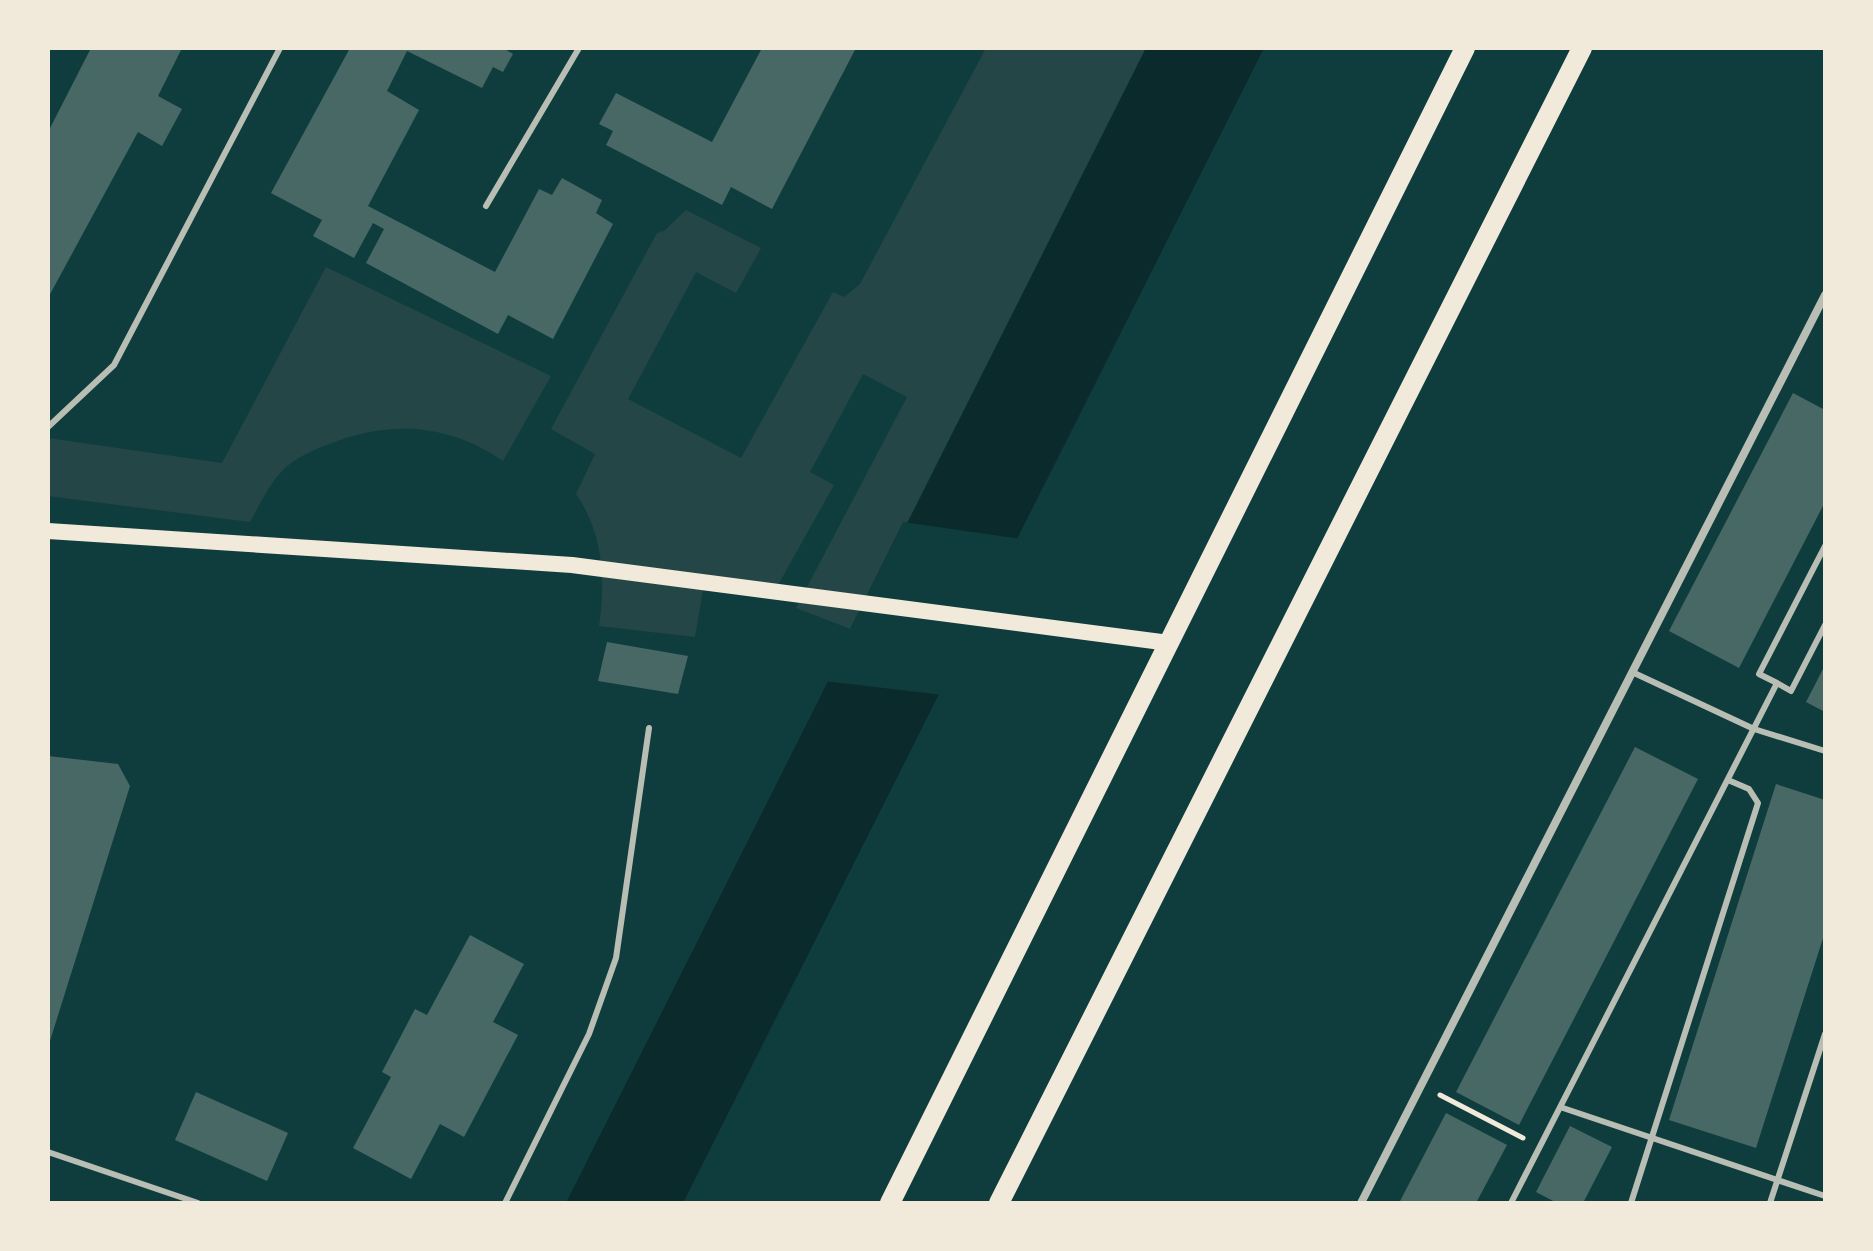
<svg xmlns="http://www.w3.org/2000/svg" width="1873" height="1251" viewBox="0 0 1873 1251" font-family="Arial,sans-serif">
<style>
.green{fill:#244646}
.water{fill:#0a2a2b}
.pier{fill:#0f3d3e}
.building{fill:#486865}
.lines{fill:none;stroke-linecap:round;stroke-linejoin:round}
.path{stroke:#f1e9da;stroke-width:5}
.service{stroke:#b8beb3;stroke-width:6}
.minor{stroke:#b8beb3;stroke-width:8}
.secondary{stroke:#f1e9da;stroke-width:16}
.primary{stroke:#f1e9da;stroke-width:20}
</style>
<rect width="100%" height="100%" fill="#0f3d3e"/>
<!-- green -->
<path class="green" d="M 986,48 L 1146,48 L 853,630 L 796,608 L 907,397 L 863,374 L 810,472 L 834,485 L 778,585 L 703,590 L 695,637 L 599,626 C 606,580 603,533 576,494 L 595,454 L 551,429 L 657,233 L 664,231 L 686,210 L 761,248 L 736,293 L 696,272 L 628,399 L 741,458 L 833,292 L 844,297 L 860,284 Z
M 326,267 L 551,376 L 503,461 C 450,424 391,420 332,443 C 315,449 296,457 283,470 C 269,484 259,506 250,522 L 48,496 L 48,438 L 222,463 Z"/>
<!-- water -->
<path class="water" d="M 1146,48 L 1264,48 L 683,1203 L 566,1203 Z"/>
<!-- pier -->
<path class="pier" d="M 903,522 L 1021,539 L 943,695 L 824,681 Z"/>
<!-- building -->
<path class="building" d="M 91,48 L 182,48 L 158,96 L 182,109 L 162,146 L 138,132 L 48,298 L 48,132 Z
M 350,48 L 503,48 L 513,54 L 503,72 L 493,67 L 482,88 L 407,51 L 387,91 L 419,110 L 368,206 L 495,272 L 539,189 L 552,195 L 562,178 L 602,200 L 596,213 L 613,224 L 553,339 L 508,315 L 498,334 L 366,263 L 384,229 L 373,223 L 354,258 L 313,236 L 322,220 L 271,193 Z
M 762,48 L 856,48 L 772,209 L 731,187 L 722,205 L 606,145 L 613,131 L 599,124 L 616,93 L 712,142 Z
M 1793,393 L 1825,410 L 1825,502 L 1739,668 L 1669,631 Z
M 607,642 L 688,656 L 678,694 L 598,681 Z
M 1825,665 L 1825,712 L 1806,702 Z
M 1635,747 L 1698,779 L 1519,1125 L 1456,1092 Z
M 48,756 L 118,764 L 130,786 L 49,1044 Z
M 1776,784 L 1825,800 L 1825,932 L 1756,1148 L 1669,1120 Z
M 470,935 L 524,964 L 493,1022 L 518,1035 L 464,1137 L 440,1124 L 411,1179 L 353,1148 L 391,1077 L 382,1072 L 415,1009 L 427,1015 Z
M 196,1092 L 288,1133 L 267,1181 L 175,1140 Z
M 1446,1113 L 1507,1145 L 1476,1203 L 1399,1203 Z
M 1570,1126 L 1612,1147 L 1583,1203 L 1557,1203 L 1536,1192 Z"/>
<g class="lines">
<!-- path -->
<path class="path" d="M 1440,1095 L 1523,1138"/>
<!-- service -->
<path class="service" d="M 486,206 L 579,48
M 48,427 L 114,365 L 280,48
M 1632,672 L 1754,729 L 1825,751
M 1777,683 L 1791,691 L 1825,625
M 1560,1107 L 1825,1196
M 48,1152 L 198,1203
M 505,1203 L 589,1034 L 616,958 L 649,728
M 1511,1203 L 1777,683 L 1759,674 L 1825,546
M 1631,1203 L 1758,803 L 1749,789 L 1728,780
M 1770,1203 L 1825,1034"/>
<!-- minor -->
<path class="minor" d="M 1361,1203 L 1825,295"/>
<!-- secondary -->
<path class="secondary" d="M 48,531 L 572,565 L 1169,643"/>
<!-- primary -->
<path class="primary" d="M 890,1203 L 1465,48
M 999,1203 L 1582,48"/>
</g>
<!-- border -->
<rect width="1873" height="1251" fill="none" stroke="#f1e9da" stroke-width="100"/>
</svg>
